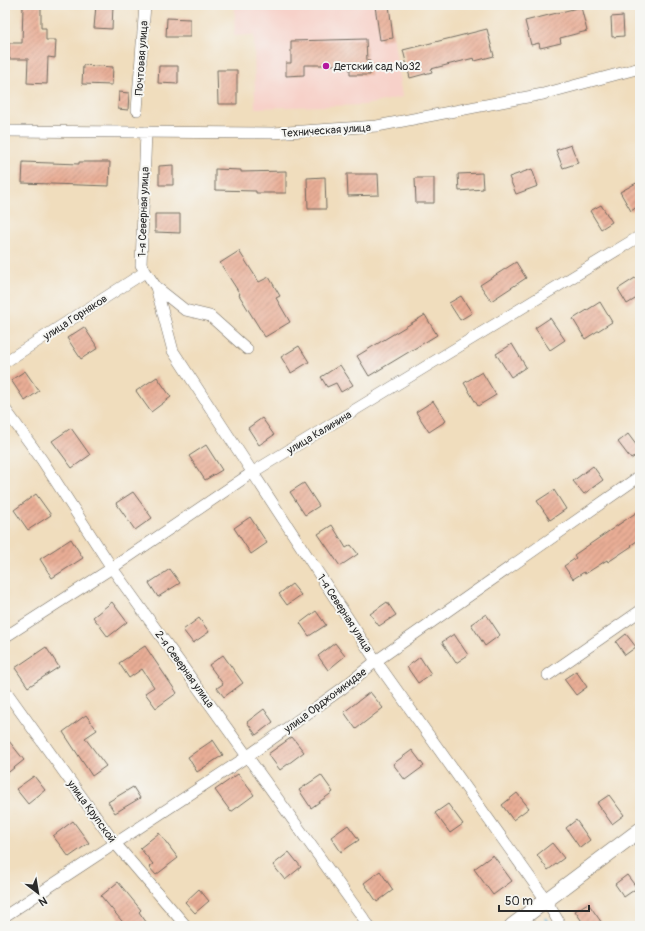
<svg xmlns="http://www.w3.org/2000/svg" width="645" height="931" viewBox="0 0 645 931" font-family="Pangolin,sans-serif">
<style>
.built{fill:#f7d1c9}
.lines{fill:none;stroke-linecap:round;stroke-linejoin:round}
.stream{stroke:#56abd2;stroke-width:3.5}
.building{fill:url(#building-hatch)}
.minor-casing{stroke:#70695e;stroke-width:12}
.secondary-casing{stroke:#70695e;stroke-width:16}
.minor{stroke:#fff;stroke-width:11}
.secondary{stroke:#fff;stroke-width:15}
.poi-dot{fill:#b5179e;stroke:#f6f6f2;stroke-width:1.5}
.labels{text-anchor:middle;stroke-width:4;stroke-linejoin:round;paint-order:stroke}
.street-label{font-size:11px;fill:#2b2b2b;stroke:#f6f6f2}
.poi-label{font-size:11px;fill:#2b2b2b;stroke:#f6f6f2;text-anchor:start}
</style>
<defs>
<pattern id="building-hatch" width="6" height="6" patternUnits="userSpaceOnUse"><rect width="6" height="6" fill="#e9ad95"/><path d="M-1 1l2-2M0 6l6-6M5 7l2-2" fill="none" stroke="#bd8d7a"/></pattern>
</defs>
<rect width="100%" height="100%" fill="#f6f6f2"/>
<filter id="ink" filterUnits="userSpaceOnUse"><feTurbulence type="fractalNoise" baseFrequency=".025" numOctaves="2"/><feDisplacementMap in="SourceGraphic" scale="8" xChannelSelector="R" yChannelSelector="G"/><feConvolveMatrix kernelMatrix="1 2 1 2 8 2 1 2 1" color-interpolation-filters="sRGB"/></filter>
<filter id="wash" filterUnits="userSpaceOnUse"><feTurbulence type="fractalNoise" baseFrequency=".012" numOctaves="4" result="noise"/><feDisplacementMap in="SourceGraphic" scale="16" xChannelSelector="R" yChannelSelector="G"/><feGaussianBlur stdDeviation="0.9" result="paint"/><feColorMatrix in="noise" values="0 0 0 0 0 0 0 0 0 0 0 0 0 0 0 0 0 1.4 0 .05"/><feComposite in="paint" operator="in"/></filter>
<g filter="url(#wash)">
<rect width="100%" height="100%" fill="#f0ddbd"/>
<!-- built -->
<path class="built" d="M 235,5 L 389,5 L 402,97 L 365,105 L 255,108 L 254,35 L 234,36 Z"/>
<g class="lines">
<!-- stream -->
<path class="stream" d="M 546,919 L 550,926"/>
</g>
<g id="blocks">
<!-- building -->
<path class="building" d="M 23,5 L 41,5 L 41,28 L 46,28 L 46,40 L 56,40 L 55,58 L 48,57 L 47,84 L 27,83 L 28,59 L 9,59 L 9,43 L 22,43 Z
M 96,5 L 113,5 L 112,29 L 94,28 Z
M 389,5 L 393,38 L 380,40 L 375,6 Z
M 581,7 L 587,31 L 560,38 L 561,43 L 540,48 L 539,43 L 531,45 L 525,21 Z
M 623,16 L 624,36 L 612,37 L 611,17 Z
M 167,18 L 190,19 L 190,37 L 166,37 Z
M 487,29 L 494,56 L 475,61 L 474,58 L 431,69 L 432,72 L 410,78 L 403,50 Z
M 366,39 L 367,61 L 370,61 L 370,75 L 350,75 L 350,65 L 304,65 L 304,75 L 286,76 L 286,63 L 291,63 L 291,41 Z
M 83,65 L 113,67 L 112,85 L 82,84 Z
M 159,66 L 178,66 L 178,84 L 158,83 Z
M 217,70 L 237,70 L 237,104 L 218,104 Z
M 119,92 L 129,93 L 128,110 L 118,109 Z
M 571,145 L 578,163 L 563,168 L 556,150 Z
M 23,162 L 79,164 L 79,162 L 110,162 L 109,186 L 22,183 Z
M 173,165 L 173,185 L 159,185 L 159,166 Z
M 215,169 L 241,170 L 241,172 L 286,171 L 286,193 L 256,193 L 256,191 L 215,190 Z
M 532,169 L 538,186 L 516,194 L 509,177 Z
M 482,173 L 483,189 L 459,191 L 458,174 Z
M 347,174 L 378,174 L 379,195 L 348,196 Z
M 325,177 L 326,209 L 308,209 L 307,178 Z
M 415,178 L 434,178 L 434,203 L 416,203 Z
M 640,181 L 640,205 L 631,211 L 620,192 Z
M 601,205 L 612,222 L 601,229 L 590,211 Z
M 155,214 L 180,214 L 180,233 L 155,232 Z
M 239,251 L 259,282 L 269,277 L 280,296 L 276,298 L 290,322 L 265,337 L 239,295 L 240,294 L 220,263 Z
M 516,262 L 526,278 L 491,301 L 480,285 Z
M 635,278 L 640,286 L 640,296 L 627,304 L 618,289 Z
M 461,296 L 472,313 L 460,320 L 449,303 Z
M 600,302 L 612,322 L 585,339 L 573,319 Z
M 425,315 L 437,335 L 369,376 L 357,356 Z
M 550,318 L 565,340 L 550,350 L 535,328 Z
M 84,327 L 98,348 L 81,359 L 67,338 Z
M 512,344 L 526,367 L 511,377 L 496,354 Z
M 299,346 L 309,362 L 291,373 L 281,357 Z
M 340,365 L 353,385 L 341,392 L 336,383 L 327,387 L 321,377 Z
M 25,371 L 39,391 L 25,401 L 11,380 Z
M 482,372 L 496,395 L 478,406 L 464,383 Z
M 157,377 L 171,397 L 151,412 L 136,391 Z
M 433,401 L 446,421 L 429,432 L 416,412 Z
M 262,418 L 274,435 L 259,445 L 248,428 Z
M 71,428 L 90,455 L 72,468 L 52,441 Z
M 628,434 L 640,450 L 640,453 L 631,459 L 618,442 Z
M 206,445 L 222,470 L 205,480 L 189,456 Z
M 593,466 L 603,480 L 584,494 L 573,481 Z
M 304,483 L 319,506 L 305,515 L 290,492 Z
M 554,490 L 566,509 L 550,520 L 537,501 Z
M 133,492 L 152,518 L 135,530 L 116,503 Z
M 36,494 L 51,515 L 28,530 L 14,510 Z
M 640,510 L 640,539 L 631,545 L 632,546 L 608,562 L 607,560 L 585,574 L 584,572 L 573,579 L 564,566 L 576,558 L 574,555 Z
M 250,517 L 267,543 L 251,554 L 234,528 Z
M 332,525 L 346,548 L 351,545 L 358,554 L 340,566 L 318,534 Z
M 71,539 L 83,558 L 52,578 L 40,559 Z
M 170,569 L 180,583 L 158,597 L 149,583 Z
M 292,584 L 301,595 L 287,605 L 279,594 Z
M 112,602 L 127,622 L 108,637 L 93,617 Z
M 387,602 L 396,615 L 379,626 L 370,614 Z
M 316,611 L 326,625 L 309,636 L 300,623 Z
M 486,614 L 500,635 L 485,646 L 471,624 Z
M 199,618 L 209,632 L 193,643 L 183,630 Z
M 454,634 L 468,655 L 456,663 L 442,642 Z
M 626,634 L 636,647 L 625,655 L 616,642 Z
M 335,643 L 345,656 L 328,670 L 318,656 Z
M 145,646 L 177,693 L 156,708 L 145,693 L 154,687 L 142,669 L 129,678 L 119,663 Z
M 46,647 L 59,667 L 28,687 L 15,668 Z
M 223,655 L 243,683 L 224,697 L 217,688 L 223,684 L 209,665 Z
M 420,657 L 431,674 L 418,683 L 407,667 Z
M 576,671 L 587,687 L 576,695 L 564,679 Z
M 370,692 L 383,708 L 356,729 L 344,712 Z
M 264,709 L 273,722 L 256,735 L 247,722 Z
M 86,715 L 97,730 L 85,738 L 106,766 L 92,776 L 63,732 Z
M 5,736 L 24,760 L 5,775 Z
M 292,737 L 304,752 L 280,770 L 268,754 Z
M 213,740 L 223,755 L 197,772 L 188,757 Z
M 412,750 L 424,766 L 405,780 L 393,764 Z
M 238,774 L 254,795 L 231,812 L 215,790 Z
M 321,775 L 333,792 L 311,808 L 299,790 Z
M 34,776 L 45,790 L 28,804 L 16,789 Z
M 133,787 L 140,798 L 115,813 L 108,802 Z
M 517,793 L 529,808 L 513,820 L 502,805 Z
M 609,795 L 624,815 L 612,824 L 597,803 Z
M 448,804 L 463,824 L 450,833 L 435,813 Z
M 576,820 L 590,840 L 580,848 L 566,828 Z
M 73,821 L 89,843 L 69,857 L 53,836 Z
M 348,825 L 359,840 L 341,852 L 331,837 Z
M 159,833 L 178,858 L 156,875 L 149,867 L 153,864 L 140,848 Z
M 552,843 L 564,858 L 548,870 L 537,855 Z
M 289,852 L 301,867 L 285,880 L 273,865 Z
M 493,855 L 512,881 L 493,895 L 474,869 Z
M 380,871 L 393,890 L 377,902 L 364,883 Z
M 627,875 L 637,888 L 624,897 L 615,884 Z
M 118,882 L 141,910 L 139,912 L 149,926 L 126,926 L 101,896 Z
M 199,889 L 209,901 L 195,913 L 185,902 Z
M 588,903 L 604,926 L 585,926 L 575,911 Z"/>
</g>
</g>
<g filter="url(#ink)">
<use href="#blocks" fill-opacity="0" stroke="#70695e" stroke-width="1"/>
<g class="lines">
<!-- minor casing -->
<g class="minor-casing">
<path id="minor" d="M 137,110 L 145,5
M 5,131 L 273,133 L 377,126 L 543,94 L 640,68
M 146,132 L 141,265 L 156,287 L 173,351 L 376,661 L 546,900 L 561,926
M 156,287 L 185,310 L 210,316 L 247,349
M 5,362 L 145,272
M 5,409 L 42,460 L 112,568 L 369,926
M 5,637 L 112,568 L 253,472 L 640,236
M 548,675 L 640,611
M 5,690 L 114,842 L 186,926
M 5,916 L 248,756 L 343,688 L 376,661 L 640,476"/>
</g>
<!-- secondary casing -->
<g class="secondary-casing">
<path id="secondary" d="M 512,926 L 640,830"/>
</g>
<!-- minor -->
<use href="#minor" class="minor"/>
<!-- secondary -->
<use href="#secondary" class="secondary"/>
</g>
</g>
<!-- markers -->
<circle class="poi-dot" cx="326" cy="66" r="4"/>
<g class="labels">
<!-- street labels -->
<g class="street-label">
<text transform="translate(141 58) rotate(-86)" y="4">Почтовая улица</text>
<text transform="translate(326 130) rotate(-4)" y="4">Техническая улица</text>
<text transform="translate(143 212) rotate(-88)" y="4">1-я Северная улица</text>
<text transform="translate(75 317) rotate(-33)" y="4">улица Горняков</text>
<text transform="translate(319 432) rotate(-31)" y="4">улица Калинина</text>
<text transform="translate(345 613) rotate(57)" y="4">1-я Северная улица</text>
<text transform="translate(185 669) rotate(54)" y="4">2-я Северная улица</text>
<text transform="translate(325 700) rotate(-37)" y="4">улица Орджоникидзе</text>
<text transform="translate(92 811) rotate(54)" y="4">улица Крупской</text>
</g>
<!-- poi labels -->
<g class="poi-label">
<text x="334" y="70">Детский сад №32</text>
</g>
</g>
<!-- margin -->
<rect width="645" height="931" fill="none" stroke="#f6f6f2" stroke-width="20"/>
<!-- north arrow -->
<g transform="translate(38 893) rotate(149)" stroke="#f6f6f2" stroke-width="3" paint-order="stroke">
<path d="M0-3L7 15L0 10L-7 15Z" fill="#2b2b2b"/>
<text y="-6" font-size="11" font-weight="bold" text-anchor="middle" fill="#2b2b2b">N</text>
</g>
<!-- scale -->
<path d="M499 905v6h90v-6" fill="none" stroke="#2b2b2b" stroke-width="2"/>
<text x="505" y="905" font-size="12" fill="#2b2b2b" stroke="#f6f6f2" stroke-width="3" paint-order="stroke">50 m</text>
</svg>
